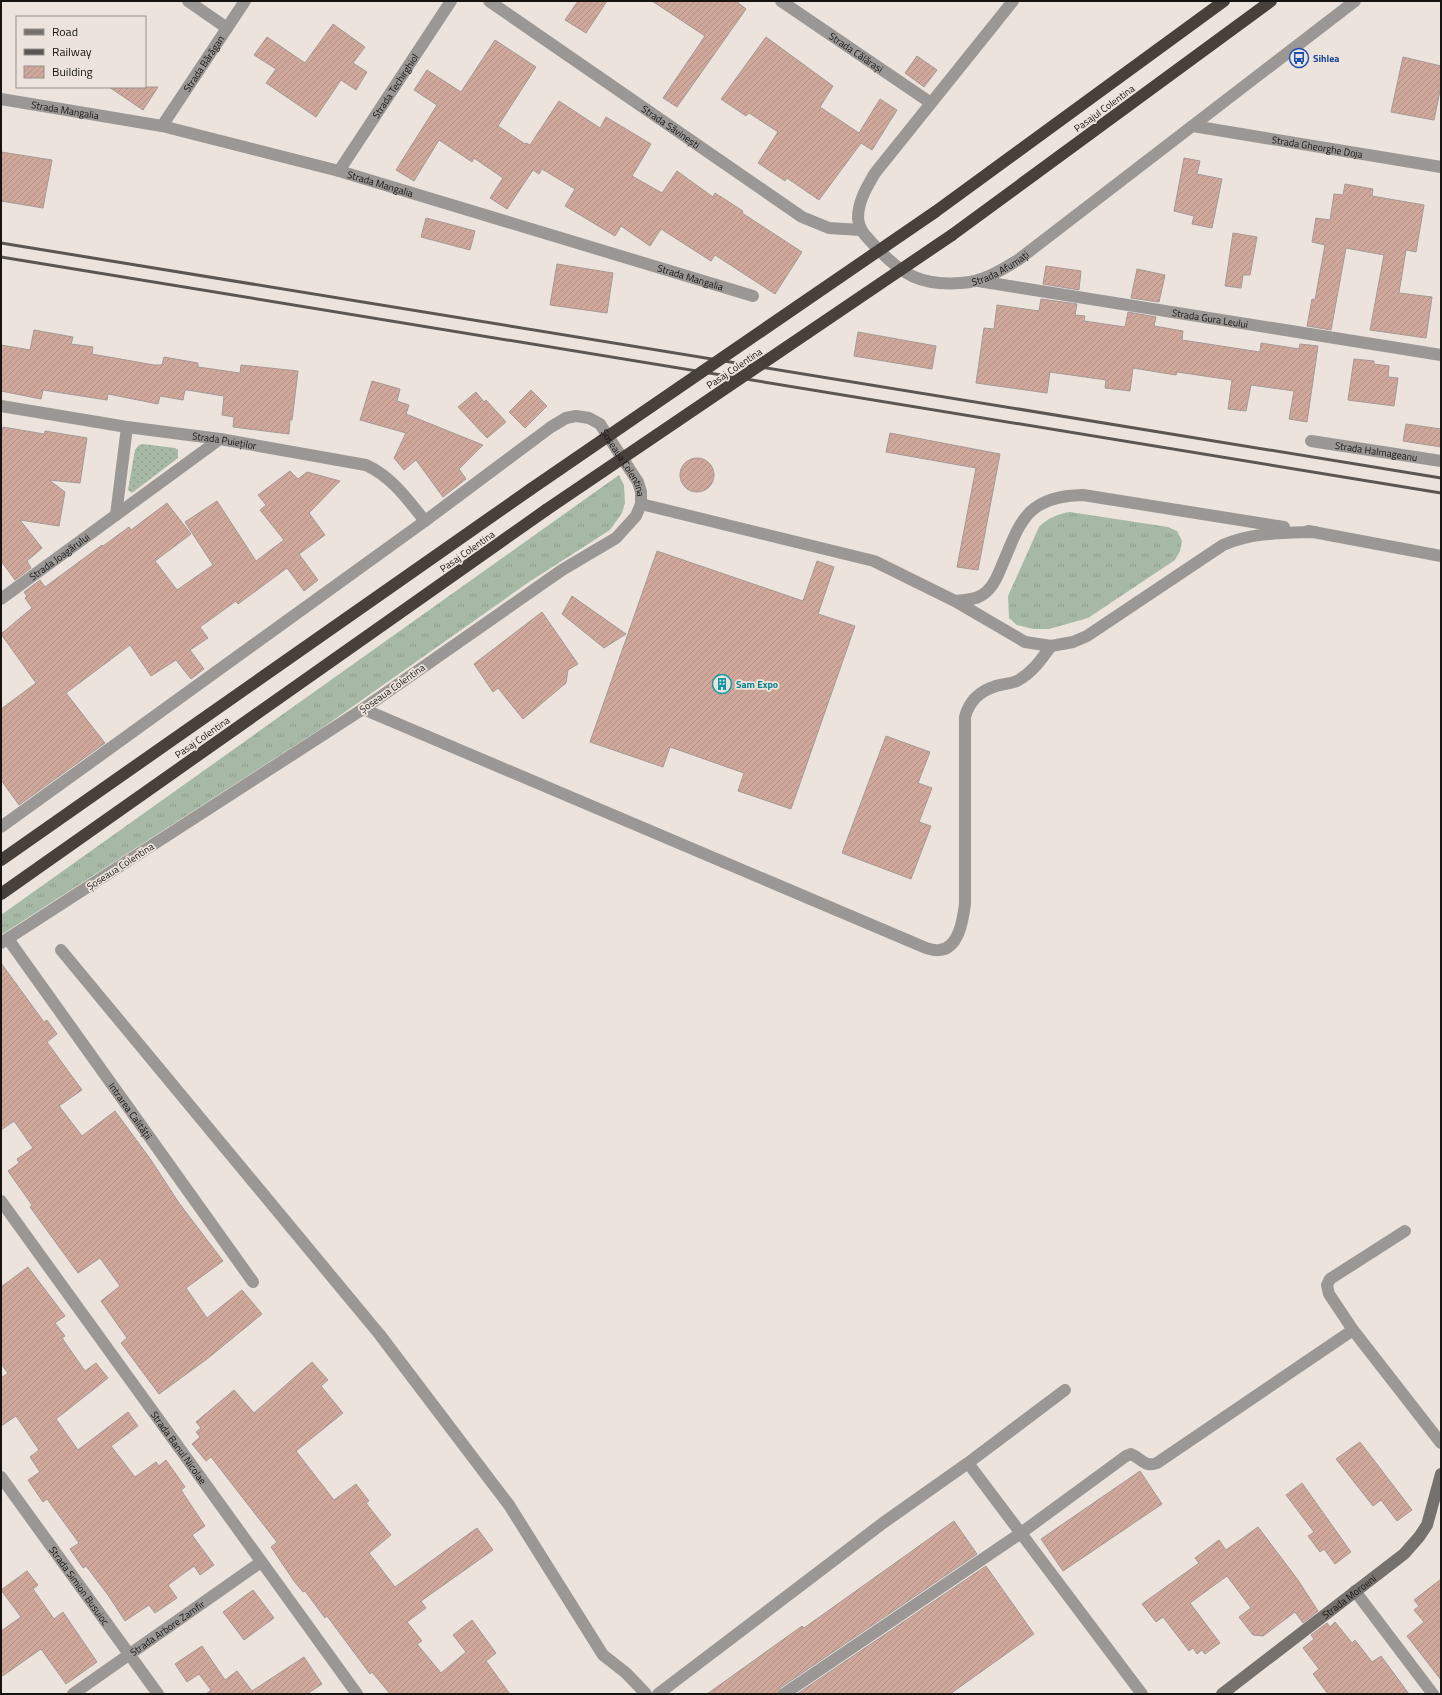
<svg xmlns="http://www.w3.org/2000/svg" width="1442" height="1695" viewBox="0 0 1442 1695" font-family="'Titillium Web',sans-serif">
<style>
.grass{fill:url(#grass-tufts)}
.park{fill:url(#park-dots)}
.building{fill:url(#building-hatch);stroke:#a49996}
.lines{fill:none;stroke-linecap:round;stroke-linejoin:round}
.lane{stroke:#9b9794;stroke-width:12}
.street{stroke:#9b9794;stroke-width:12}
.secondary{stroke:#77716d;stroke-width:12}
.highway{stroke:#48403b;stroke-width:12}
.rail{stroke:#5b5652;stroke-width:3}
.highway-bridge{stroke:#48403b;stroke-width:12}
.labels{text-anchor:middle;stroke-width:3.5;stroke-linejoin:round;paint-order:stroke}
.street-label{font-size:10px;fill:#161311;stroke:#ece4dc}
.transit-label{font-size:10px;font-weight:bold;fill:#164399;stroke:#ece4dc;text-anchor:start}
.culture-label{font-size:10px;font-weight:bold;fill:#0d838f;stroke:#ece4dc;text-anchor:start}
</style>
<defs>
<pattern id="grass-tufts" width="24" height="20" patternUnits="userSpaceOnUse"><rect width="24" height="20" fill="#a6b9a6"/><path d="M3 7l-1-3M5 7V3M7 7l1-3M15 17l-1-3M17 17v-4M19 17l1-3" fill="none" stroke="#8e9e8e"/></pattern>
<pattern id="park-dots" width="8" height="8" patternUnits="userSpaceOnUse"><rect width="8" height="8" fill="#a6b9a6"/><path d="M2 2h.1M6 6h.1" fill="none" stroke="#8e9e8e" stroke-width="1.8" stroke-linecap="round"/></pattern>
<pattern id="building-hatch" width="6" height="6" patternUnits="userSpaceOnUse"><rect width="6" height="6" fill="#d0a89b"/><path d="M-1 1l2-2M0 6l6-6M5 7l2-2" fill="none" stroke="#b29084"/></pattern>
</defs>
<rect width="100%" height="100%" fill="#ece4dc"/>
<!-- grass -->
<path class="grass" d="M 619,475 L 624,485 L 625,503 L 622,513 L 610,530 L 529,582 L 325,726 L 1,935 L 1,915 Z
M 1070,512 L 1168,527 L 1177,531 L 1182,541 L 1180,551 L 1175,560 L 1088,618 L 1049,629 L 1033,629 L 1017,625 L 1009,618 L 1008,596 L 1039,527 C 1048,518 1057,514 1070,512 Z"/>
<!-- park -->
<path class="park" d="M 143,444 L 175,448 L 178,450 L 178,458 L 132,493 L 128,490 L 135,450 L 139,445 Z"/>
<!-- building -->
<path class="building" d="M 578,1 L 607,1 L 586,33 L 565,20 Z
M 652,1 L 736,1 L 746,9 L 677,107 L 663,98 L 705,36 Z
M 333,24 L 365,47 L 353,63 L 367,72 L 356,90 L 341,80 L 316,117 L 266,83 L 276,69 L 254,55 L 267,37 L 305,63 Z
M 766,37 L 833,86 L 820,107 L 859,133 L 880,99 L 897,110 L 872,150 L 861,143 L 819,200 L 787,178 L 785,181 L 758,163 L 778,132 L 749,113 L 746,116 L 721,99 Z
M 495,40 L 536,67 L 498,126 L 525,144 L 526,143 L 530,145 L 559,101 L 600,128 L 606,117 L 651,144 L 632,176 L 662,193 L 677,171 L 713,197 L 715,193 L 743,211 L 742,213 L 802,252 L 775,294 L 715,255 L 711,261 L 661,229 L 650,246 L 621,226 L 615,236 L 565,206 L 575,189 L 542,169 L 539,174 L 533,170 L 507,209 L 490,198 L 503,178 L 474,158 L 472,162 L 439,140 L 414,181 L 396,170 L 437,105 L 414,90 L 427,70 L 461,92 Z
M 917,56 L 937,70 L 924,87 L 905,73 Z
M 1403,57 L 1441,66 L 1441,86 L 1434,120 L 1391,112 Z
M 109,87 L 158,87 L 143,110 Z
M 1,152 L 52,160 L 43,208 L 1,201 Z
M 1184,158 L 1200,161 L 1197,174 L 1222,179 L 1212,228 L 1192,224 L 1194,216 L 1174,211 Z
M 1345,184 L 1373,189 L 1372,196 L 1424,205 L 1416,252 L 1406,250 L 1399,293 L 1432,297 L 1426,338 L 1370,330 L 1384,255 L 1346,248 L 1331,330 L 1307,326 L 1312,299 L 1315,300 L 1325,245 L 1312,242 L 1316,218 L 1330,220 L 1334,194 L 1343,195 Z
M 426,218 L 475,231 L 470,250 L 421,237 Z
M 1233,233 L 1257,237 L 1250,275 L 1243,275 L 1241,288 L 1225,286 Z
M 557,264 L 613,273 L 607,313 L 550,305 Z
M 1046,266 L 1081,271 L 1079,290 L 1043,284 Z
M 1137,269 L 1165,275 L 1159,302 L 1131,298 Z
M 1041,299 L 1077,304 L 1075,315 L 1085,316 L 1084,321 L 1125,327 L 1128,312 L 1156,317 L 1154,326 L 1183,331 L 1182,340 L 1260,352 L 1261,343 L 1299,349 L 1300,344 L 1318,346 L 1307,422 L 1289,419 L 1294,391 L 1251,385 L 1246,411 L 1228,409 L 1232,380 L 1177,372 L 1176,375 L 1133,368 L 1130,391 L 1105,388 L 1106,380 L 1050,372 L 1047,393 L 976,383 L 984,328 L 994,329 L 997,305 L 1039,311 Z
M 34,330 L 73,337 L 71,344 L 93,347 L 92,354 L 154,365 L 162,365 L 164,357 L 198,363 L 198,367 L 240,373 L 241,365 L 298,371 L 292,420 L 290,420 L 289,434 L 233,427 L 234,417 L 222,415 L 224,396 L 187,390 L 185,390 L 183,400 L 160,396 L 158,404 L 108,394 L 107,400 L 43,390 L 41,399 L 1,391 L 1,345 L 30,350 Z
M 858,332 L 936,346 L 932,369 L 854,356 Z
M 1354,359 L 1374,361 L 1374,364 L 1389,366 L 1388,377 L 1398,378 L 1394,406 L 1348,400 Z
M 372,381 L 400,389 L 397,401 L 409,405 L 406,414 L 483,445 L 459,469 L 466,479 L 443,497 L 416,460 L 404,470 L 394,458 L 406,433 L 360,420 Z
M 531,390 L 547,406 L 525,428 L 509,412 Z
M 476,392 L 484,402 L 486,400 L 506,422 L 487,438 L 458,407 Z
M 1406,424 L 1441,429 L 1441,447 L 1403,441 Z
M 3,427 L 44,434 L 45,431 L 87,438 L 80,483 L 49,480 L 65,492 L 59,526 L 20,520 L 42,548 L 27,561 L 31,568 L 15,580 L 1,561 L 1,439 Z
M 890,433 L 1000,454 L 978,570 L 957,567 L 976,468 L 886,452 Z
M680 475a17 17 0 1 1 34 0a17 17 0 1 1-34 0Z
M 290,471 L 298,479 L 307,472 L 340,481 L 309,513 L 325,535 L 299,554 L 318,580 L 304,591 L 287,568 L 238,604 L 236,601 L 200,627 L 208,638 L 190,650 L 204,669 L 191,679 L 176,660 L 151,676 L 130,645 L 66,693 L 105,743 L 19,805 L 1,780 L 1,709 L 36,683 L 1,634 L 32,608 L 25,598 L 27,596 L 24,592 L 40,580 L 45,587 L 102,545 L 103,546 L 129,527 L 131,530 L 167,503 L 191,534 L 155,561 L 177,590 L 213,565 L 185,522 L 217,501 L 256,561 L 284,540 L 260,510 L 266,505 L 258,495 Z
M 657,551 L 803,601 L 817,561 L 834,567 L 818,614 L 855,626 L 791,809 L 738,791 L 744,773 L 670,747 L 663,767 L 590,742 Z
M 572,596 L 626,634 L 604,648 L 562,614 Z
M 542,612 L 578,664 L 568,670 L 566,683 L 523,719 L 498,688 L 493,692 L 474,664 Z
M 886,736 L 930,752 L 918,783 L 932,788 L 919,822 L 931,826 L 911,879 L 842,853 Z
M 1,963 L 44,1022 L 47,1020 L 57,1034 L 47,1042 L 82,1090 L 59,1106 L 82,1136 L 115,1111 L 151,1160 L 179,1203 L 223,1261 L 186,1288 L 207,1318 L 242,1290 L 262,1314 L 207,1359 L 159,1394 L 121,1343 L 127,1338 L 101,1301 L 120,1286 L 100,1258 L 78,1273 L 30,1207 L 32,1205 L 8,1171 L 19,1163 L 17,1159 L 33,1148 L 14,1121 L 1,1130 Z
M 28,1267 L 65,1316 L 55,1323 L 65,1336 L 62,1338 L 85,1371 L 96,1363 L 108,1378 L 56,1419 L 78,1450 L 128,1412 L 138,1426 L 111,1446 L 135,1477 L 156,1462 L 159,1466 L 166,1460 L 185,1487 L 181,1490 L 205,1526 L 192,1535 L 214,1565 L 200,1575 L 194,1566 L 168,1585 L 177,1598 L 155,1613 L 149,1605 L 125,1621 L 108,1595 L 86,1566 L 83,1568 L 70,1549 L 79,1543 L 47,1499 L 43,1502 L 28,1480 L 40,1472 L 30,1457 L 39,1450 L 16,1416 L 1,1426 L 1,1378 L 8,1373 L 1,1364 L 1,1287 Z
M 312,1362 L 328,1380 L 321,1386 L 343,1413 L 296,1451 L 334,1500 L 356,1484 L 369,1501 L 366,1503 L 391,1535 L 369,1553 L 395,1587 L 477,1528 L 493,1550 L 421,1601 L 426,1608 L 407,1622 L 422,1641 L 417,1644 L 441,1673 L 466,1652 L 453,1635 L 472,1620 L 496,1653 L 486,1661 L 510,1694 L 390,1694 L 372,1672 L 370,1674 L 327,1616 L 325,1618 L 305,1591 L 303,1592 L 294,1581 L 271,1547 L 277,1542 L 211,1457 L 206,1461 L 192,1444 L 200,1437 L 196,1432 L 201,1428 L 196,1422 L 234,1390 L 254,1413 Z
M 1360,1442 L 1412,1510 L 1397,1521 L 1381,1500 L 1373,1506 L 1336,1459 Z
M 1140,1471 L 1162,1504 L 1063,1571 L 1041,1539 Z
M 1302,1483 L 1351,1552 L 1335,1564 L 1324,1549 L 1320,1552 L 1308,1536 L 1314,1532 L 1286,1495 Z
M 954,1521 L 977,1554 L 780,1688 L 777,1694 L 707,1694 L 802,1626 L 804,1628 Z
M 1258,1527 L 1298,1580 L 1318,1611 L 1303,1623 L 1295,1612 L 1263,1636 L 1253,1635 L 1239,1617 L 1251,1608 L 1227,1576 L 1190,1603 L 1220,1643 L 1205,1654 L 1202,1650 L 1197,1654 L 1193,1648 L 1189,1651 L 1163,1617 L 1156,1622 L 1142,1604 L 1199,1563 L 1195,1558 L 1219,1540 L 1226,1550 Z
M 986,1566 L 1034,1634 L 950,1694 L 797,1694 Z
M 27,1571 L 38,1585 L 33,1589 L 54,1619 L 63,1612 L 97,1662 L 66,1684 L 41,1649 L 1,1677 L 1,1631 L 21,1617 L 1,1590 Z
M 1441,1579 L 1441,1680 L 1407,1636 L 1424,1622 L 1414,1610 L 1419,1606 L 1414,1600 Z
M 253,1590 L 274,1618 L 244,1640 L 223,1612 Z
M 1335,1622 L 1352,1643 L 1355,1640 L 1372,1662 L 1381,1656 L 1409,1694 L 1328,1694 L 1313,1674 L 1319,1669 L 1303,1648 L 1314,1639 L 1311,1635 L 1327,1623 L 1330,1627 Z
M 202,1646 L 225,1680 L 237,1671 L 252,1691 L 304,1657 L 322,1684 L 307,1694 L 206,1694 L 211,1690 L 199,1674 L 187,1682 L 175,1664 Z"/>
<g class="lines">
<!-- lane -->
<path class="lane" d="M 363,709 L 926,948 C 930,949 935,951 939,950 C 959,949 963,919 965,904 L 965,717 C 969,701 980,691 996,686 C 1002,684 1010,684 1017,681 C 1032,673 1041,660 1051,646
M 61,950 L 380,1335 L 509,1505 L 603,1655 L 626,1673 L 646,1694
M 1405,1231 L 1330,1279 L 1327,1285 L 1329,1294 L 1353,1330 L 1441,1443
M 968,1463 L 1142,1694
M 658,1694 L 883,1523 L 968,1463 L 1065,1390
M 784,1694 L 1021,1533 L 1126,1456 L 1131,1454 C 1141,1458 1145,1468 1157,1463 L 1353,1330"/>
<!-- street -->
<g class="street">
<path d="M 188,1 L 227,28"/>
<path id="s1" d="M 489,1 L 802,217 L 829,228 L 860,230"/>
<path id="s2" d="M 781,1 L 931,103"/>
<path id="s3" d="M 1013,1 L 875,173 C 867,187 858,201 858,218 C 859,231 867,237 875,246 C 902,275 921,286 961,283 C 983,282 1000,271 1018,260 L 1355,1"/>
<path id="s4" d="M 1,99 L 162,126 L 339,171 L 753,296"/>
<path id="s5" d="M 162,126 L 245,1"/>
<path id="s6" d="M 1193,126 L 1441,167"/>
<path id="s7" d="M 339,171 L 451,1"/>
<path id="s8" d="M 978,281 L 1441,355"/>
<path id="s9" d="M 1,406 L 127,427 L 220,439 L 366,465 C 392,477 407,499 425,521"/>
<path id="s10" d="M 1311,441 L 1441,461"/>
<path d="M 641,504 L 874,561 L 955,601 L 1025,642 L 1051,646 L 1073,642 L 1087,636 L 1223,545 C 1253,532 1283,533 1315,532"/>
<path d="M 116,515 L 127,427"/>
<path d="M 1308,531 L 1441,556"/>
<path id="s11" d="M 1,599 L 220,439"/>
<path d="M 955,601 C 964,600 975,600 982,595 C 991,590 996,580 1000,570 C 1020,524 1024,496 1083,495 L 1284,527"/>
<path id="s12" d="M 1,827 L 425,521 L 551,427 L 566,418 L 576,416 L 589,418 L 600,424 L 638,482 L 641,492 L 641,504 L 636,516 L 616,538 L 562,570 L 363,709 L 1,943"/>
<path id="s13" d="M 8,939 L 253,1282"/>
<path id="s14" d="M 1,1201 L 357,1694"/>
<path id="s15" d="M 1,1477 L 158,1694"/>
<path d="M 1355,1591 L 1433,1694"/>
<path id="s16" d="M 73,1694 L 261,1562"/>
</g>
<!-- secondary -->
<path class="secondary" id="s17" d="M 1222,1694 L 1404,1554 L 1419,1537 L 1427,1525 L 1441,1474"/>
<!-- highway -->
<path class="highway" d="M 935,212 L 1224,1
M 952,235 L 1271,1
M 1,860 L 531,489
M 1,894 L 546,510"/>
<!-- rail -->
<path class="rail" d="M 1,243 L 1441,478
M 1,257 L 1441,493"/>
<!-- highway-bridge -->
<path class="highway-bridge" d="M 531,489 L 935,212
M 546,510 L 952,235"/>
</g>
<!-- icons -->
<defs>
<g id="bus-ring" transform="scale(1)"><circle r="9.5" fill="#ece4dc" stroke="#1a4fb4" stroke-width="1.5"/><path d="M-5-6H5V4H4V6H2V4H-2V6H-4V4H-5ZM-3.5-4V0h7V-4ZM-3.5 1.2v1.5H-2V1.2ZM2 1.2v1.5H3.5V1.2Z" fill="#1a4fb4"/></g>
<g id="building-ring" transform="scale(1)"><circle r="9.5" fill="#ece4dc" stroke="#0f9aa8" stroke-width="1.5"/><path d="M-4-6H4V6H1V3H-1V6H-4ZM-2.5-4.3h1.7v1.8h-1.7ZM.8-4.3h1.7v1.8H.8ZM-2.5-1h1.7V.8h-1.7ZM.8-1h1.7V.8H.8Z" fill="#0f9aa8"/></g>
</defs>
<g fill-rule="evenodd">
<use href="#bus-ring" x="1299" y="58"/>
<use href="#building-ring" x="722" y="684"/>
</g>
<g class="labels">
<!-- street labels -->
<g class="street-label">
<text dy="4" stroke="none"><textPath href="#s2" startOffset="91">Strada Călărași</textPath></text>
<text dy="4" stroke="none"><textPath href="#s5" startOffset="75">Strada Bărăgan</textPath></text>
<text dy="4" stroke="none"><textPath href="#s7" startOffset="102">Strada Techirghiol</textPath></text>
<text transform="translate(1104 108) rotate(-36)" y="4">Pasajul Colentina</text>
<text dy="4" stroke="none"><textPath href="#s4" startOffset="65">Strada Mangalia</textPath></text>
<text dy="4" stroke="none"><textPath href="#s1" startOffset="221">Strada Săvinești</textPath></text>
<text dy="4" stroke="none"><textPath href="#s6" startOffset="126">Strada Gheorghe Doja</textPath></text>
<text dy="4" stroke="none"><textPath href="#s4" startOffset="389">Strada Mangalia</textPath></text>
<text dy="4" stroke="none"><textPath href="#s3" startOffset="443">Strada Afumați</textPath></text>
<text dy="4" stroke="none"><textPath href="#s4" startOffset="713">Strada Mangalia</textPath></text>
<text dy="4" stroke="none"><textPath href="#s8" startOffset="235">Strada Gura Leului</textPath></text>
<text transform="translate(734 368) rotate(-34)" y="4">Pasaj Colentina</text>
<text dy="4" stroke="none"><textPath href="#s9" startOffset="226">Strada Puieților</textPath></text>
<text dy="4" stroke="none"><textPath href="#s10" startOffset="66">Strada Halmageanu</textPath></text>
<text dy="4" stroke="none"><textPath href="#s12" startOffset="779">Șoseaua Colentina</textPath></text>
<text transform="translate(467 551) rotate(-35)" y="4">Pasaj Colentina</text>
<text dy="4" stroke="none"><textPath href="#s11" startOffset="72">Strada Joagărului</textPath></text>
<text transform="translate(392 688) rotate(-35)" y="4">Șoseaua Colentina</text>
<text transform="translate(202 737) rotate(-35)" y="4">Pasaj Colentina</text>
<text transform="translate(120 866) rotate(-33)" y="4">Șoseaua Colentina</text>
<text dy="4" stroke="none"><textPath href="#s13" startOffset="211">Intrarea Calității</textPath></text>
<text dy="4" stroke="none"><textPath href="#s14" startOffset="304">Strada Banul Nicolae</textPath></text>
<text dy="4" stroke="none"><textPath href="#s15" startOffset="134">Strada Simion Busuioc</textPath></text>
<text dy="4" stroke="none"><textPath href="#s17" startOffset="160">Strada Moroeni</textPath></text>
<text dy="4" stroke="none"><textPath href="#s16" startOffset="115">Strada Arbore Zamfir</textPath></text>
</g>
<!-- transit labels -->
<g class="transit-label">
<text x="1313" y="62">Sihlea</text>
</g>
<!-- culture labels -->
<g class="culture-label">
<text x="736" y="688">Sam Expo</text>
</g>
</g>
<!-- border -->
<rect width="1442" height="1695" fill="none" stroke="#161311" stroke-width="4"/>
<!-- legend -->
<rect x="16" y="16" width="130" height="72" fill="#ece4dc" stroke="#96908b"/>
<rect x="24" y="29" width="20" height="6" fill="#77716d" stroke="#96908b"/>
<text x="52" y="36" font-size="12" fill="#161311">Road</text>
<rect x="24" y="49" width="20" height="6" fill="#5b5652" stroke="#96908b"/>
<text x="52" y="56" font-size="12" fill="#161311">Railway</text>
<rect x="24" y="66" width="20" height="12" fill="url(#building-hatch)" stroke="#96908b"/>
<text x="52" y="76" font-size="12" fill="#161311">Building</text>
</svg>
